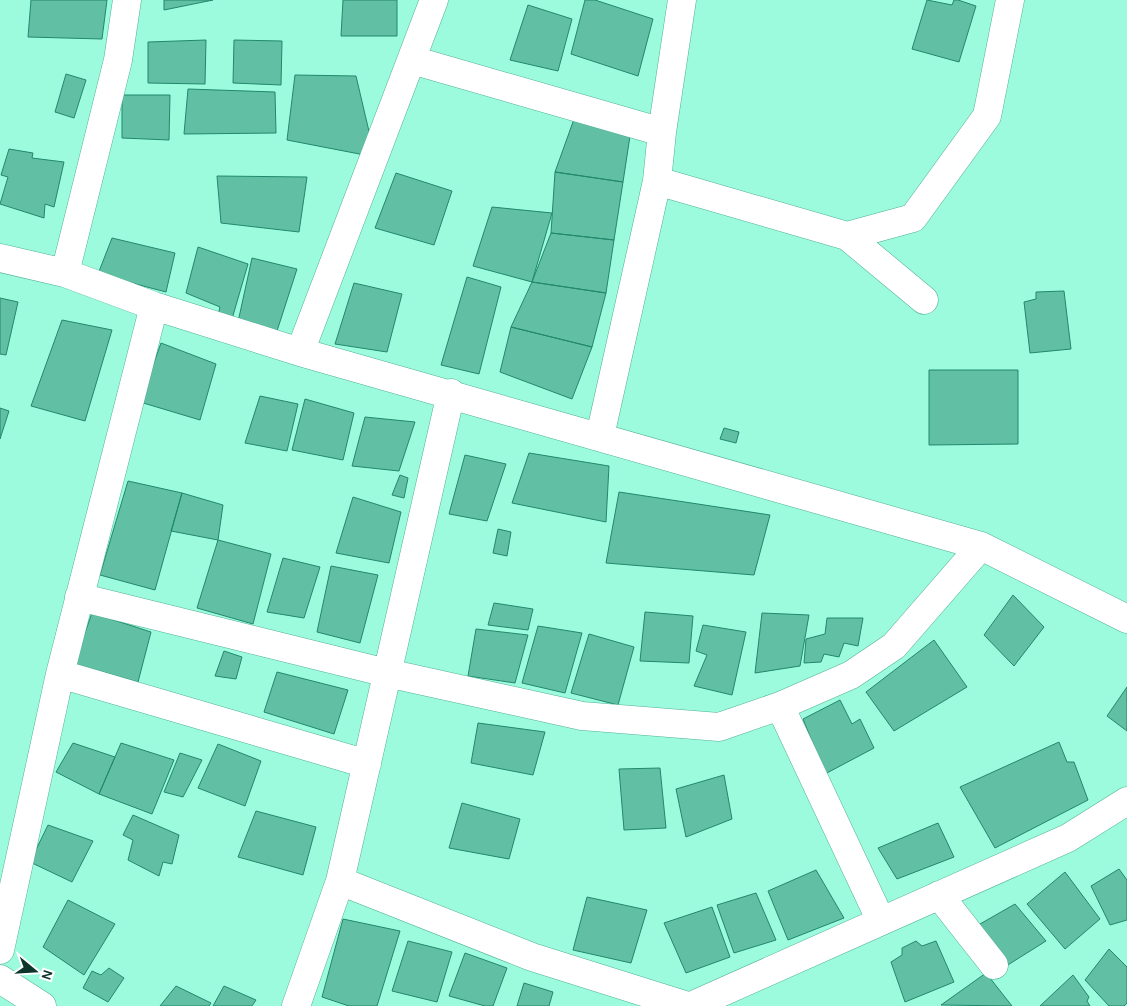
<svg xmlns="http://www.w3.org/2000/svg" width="1127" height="1006" viewBox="0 0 1127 1006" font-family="Karla,sans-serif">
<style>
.building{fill:#61bfa3;stroke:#21886e}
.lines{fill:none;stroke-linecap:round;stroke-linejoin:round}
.street-casing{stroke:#52b196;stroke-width:29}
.secondary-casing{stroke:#52b196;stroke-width:29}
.street{stroke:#fff;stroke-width:28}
.secondary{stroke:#fff;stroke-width:28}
</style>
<rect width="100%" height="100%" fill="#9cfbdc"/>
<!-- building -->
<path class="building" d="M 31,0 L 107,0 L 102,39 L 28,37 Z
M 164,0 L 213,0 L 164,10 Z
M 343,0 L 397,0 L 397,36 L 341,36 Z
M 585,0 L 595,0 L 653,19 L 638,76 L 571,54 Z
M 927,0 L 952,5 L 954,0 L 958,0 L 976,6 L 959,62 L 912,49 Z
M 528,5 L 572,19 L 558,71 L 510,60 Z
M 206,40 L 205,84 L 148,83 L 148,42 Z
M 234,40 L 282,41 L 281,85 L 233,83 Z
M 66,74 L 86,80 L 74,118 L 55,112 Z
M 295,75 L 356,76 L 375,157 L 287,140 Z
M 188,89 L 275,92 L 276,133 L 184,134 Z
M 122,95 L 170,95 L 169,140 L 122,138 Z
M 578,108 L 632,123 L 623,182 L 555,172 Z
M 9,149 L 33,153 L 32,158 L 64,162 L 54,207 L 45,204 L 44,218 L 0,204 L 8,177 L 1,175 Z
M 555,172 L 623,182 L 614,240 L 551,233 Z
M 396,173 L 452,191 L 434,245 L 375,228 Z
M 217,176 L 307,177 L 299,232 L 221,223 Z
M 492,207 L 552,213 L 532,282 L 473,266 Z
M 551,233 L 614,240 L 606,293 L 532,282 Z
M 112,238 L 175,253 L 166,292 L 98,274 Z
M 198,247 L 248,264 L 232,319 L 218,315 L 220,307 L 186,293 Z
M 252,258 L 297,269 L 277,331 L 238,322 Z
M 467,277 L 501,287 L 479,374 L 441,365 Z
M 532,282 L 606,293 L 592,347 L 511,327 Z
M 354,283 L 402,294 L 387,352 L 335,344 Z
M 1064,291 L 1071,349 L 1030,353 L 1024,302 L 1036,299 L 1036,292 Z
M 0,298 L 18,302 L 6,355 L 0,354 Z
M 62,320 L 112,330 L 85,421 L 31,406 Z
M 511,327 L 592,347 L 572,399 L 500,372 Z
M 161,343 L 216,364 L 200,420 L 140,402 Z
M 929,370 L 1018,370 L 1018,444 L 929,445 Z
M 260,396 L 298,404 L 287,451 L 245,443 Z
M 305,399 L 354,413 L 343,460 L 292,450 Z
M 0,408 L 9,411 L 0,439 Z
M 365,417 L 415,422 L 399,471 L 352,466 Z
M 724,428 L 739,432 L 736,443 L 720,439 Z
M 529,453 L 609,466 L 606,522 L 512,503 Z
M 465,455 L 506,464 L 487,521 L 449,514 Z
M 400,475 L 408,478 L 404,498 L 392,495 Z
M 128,481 L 182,493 L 155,590 L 100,575 Z
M 619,492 L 770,515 L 754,575 L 606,563 Z
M 182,493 L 223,505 L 218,540 L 171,531 Z
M 353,497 L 401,512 L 389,563 L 336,553 Z
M 498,529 L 511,532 L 507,556 L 493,553 Z
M 218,540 L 271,554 L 253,624 L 197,608 Z
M 283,558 L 320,567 L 304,618 L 267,612 Z
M 331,566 L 378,575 L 360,643 L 317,632 Z
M 1013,595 L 1044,627 L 1014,666 L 984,635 Z
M 494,603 L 533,609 L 528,630 L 488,625 Z
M 645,612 L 693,616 L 689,663 L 640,661 Z
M 92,613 L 151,632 L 138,682 L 74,664 Z
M 762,613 L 809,615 L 800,666 L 755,673 Z
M 827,618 L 863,618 L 858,646 L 844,643 L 839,657 L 824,654 L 821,662 L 804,663 L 806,639 L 825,634 Z
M 703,625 L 746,632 L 732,695 L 694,686 L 707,655 L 696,651 Z
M 538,626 L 582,633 L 565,693 L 522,683 Z
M 476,629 L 528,635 L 515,683 L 468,676 Z
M 589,634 L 634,647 L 618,705 L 571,693 Z
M 934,640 L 967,687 L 894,731 L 866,692 Z
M 224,651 L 242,657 L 236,679 L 215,676 Z
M 277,672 L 348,690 L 334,734 L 264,712 Z
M 1127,687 L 1127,731 L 1107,716 Z
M 840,700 L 852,724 L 860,719 L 874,748 L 825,774 L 803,719 Z
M 478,723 L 545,732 L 533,775 L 471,763 Z
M 1059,742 L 1067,762 L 1074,762 L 1088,800 L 995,848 L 960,787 Z
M 73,743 L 115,757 L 99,794 L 56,772 Z
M 121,743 L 174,760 L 152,814 L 99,794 Z
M 218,744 L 261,761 L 245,806 L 198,788 Z
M 180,753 L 202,760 L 183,797 L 164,792 Z
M 660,768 L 666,828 L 624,830 L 619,769 Z
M 724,775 L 732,819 L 686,837 L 676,789 Z
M 462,803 L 520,819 L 509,859 L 449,848 Z
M 256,811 L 316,827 L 303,875 L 238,857 Z
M 133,815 L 179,835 L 172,864 L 163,862 L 159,876 L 128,860 L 133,840 L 123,835 Z
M 938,823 L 954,857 L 897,879 L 878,848 Z
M 48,825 L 93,841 L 72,882 L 30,862 Z
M 1119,869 L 1127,880 L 1127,920 L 1110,925 L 1091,886 Z
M 816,870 L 844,918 L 788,940 L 768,891 Z
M 1065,872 L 1100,919 L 1065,949 L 1027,904 Z
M 756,893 L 776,940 L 734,953 L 717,905 Z
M 587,897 L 647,910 L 631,963 L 573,950 Z
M 68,900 L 115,924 L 84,975 L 43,947 Z
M 1015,904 L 1046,941 L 1003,968 L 973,928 Z
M 712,907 L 730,957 L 686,973 L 664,923 Z
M 343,919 L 400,931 L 377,1006 L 349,1006 L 322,997 Z
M 408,941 L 452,952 L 437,1002 L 392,991 Z
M 916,941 L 922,946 L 936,941 L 954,982 L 905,1002 L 891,962 L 902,955 L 902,948 Z
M 1109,949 L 1127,967 L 1127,1003 L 1124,1006 L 1109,1006 L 1085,980 Z
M 465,953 L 507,968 L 493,1006 L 485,1006 L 449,996 Z
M 109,968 L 124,978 L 108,1002 L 83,988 L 92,971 L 101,975 Z
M 986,973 L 1012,1006 L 941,1005 Z
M 1073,975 L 1089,997 L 1087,1001 L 1090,1006 L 1040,1006 Z
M 524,983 L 553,992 L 549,1006 L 517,1006 Z
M 176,986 L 211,1003 L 209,1006 L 160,1006 Z
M 224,986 L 256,1000 L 252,1006 L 213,1006 Z"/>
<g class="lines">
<!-- street casing -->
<g class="street-casing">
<path id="street" d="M 412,60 L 662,132
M 657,181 L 847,236 L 924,300
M 847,236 L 913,218 L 987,116 L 1010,0
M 0,258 L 65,273 L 154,306 L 300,352 L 981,546 L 1127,619
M 65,273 L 118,60 L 127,0
M 300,352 L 434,0
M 600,436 L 657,181 L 662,132 L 682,0
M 79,597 L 387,673 L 582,716 L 719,727 L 780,706 L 851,675 L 894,646 L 981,546
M 60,674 L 367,764
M 780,706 L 881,921
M 340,881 L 532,957 L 688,1006
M 939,895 L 994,965
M 0,950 L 60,674 L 154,306
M 296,1006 L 340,881 L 451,393
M 691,1006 L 1068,838 L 1127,801"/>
</g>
<!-- secondary casing -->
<g class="secondary-casing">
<path id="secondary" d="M 0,979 L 42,1006"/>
</g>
<!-- street -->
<use href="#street" class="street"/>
<!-- secondary -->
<use href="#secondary" class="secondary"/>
</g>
<!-- north arrow -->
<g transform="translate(35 971) rotate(108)" stroke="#ffffff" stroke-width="4" paint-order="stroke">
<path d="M0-4L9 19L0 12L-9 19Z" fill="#0c362b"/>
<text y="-8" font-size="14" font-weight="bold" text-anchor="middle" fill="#0c362b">N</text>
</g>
</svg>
